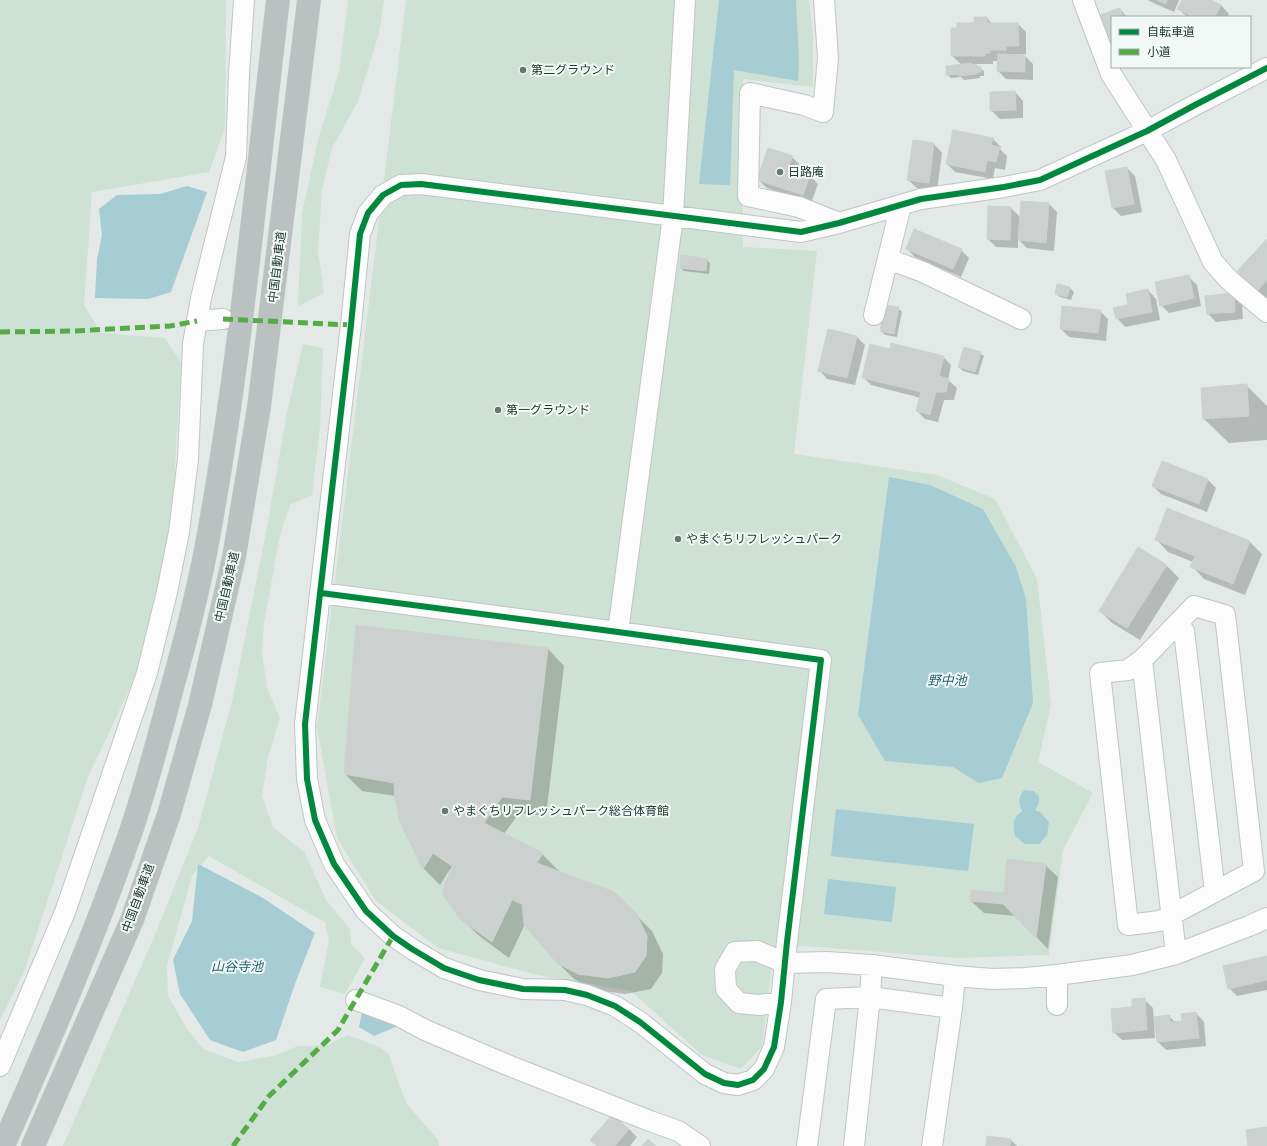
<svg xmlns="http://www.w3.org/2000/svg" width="1267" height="1146" viewBox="0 0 1267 1146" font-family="Ubuntu,'Noto Sans JP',sans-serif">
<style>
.green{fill:#cde1d4}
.water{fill:#a6ccd4}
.shadow{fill:#0003}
.building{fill:#ccd1cf;stroke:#ccd2cf}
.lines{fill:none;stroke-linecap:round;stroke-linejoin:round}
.minor-casing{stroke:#c0c6c3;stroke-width:22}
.highway-casing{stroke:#bcc5c2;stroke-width:24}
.minor{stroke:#fbfcfb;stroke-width:20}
.highway{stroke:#bac1c0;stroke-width:22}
.quiet{stroke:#53ac45;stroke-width:5;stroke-dasharray:10 5;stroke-linecap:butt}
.cycleway-casing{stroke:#f2f8f5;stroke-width:8}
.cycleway{stroke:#00873e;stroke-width:6}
.poi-dot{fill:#667873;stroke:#f2f8f5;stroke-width:1.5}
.labels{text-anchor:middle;stroke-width:4;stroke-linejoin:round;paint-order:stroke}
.poi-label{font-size:12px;fill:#233b35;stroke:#f2f8f5;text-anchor:start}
.street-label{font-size:12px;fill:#233b35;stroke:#f2f8f5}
.water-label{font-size:13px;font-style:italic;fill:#206173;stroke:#f2f8f5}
</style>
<rect width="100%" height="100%" fill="#e3e9e6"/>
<!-- green -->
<path class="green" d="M 0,0 L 226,0 L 225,128 L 209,172 L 92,192 L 84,305 L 101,333 L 165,338 L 181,363 L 172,519 L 137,673 L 88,777 L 24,972 L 0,1020 Z
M 348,0 L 384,0 L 379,33 L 358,101 L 332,148 L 322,189 L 318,251 L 324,293 L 298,306 L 302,213 L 318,140 L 339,72 Z
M 406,0 L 809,0 L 813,36 L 813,87 L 743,79 L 743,247 L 817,251 L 794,454 L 937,475 L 995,499 L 1037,579 L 1051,704 L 1038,762 L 1093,793 L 1063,850 L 1049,955 L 957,958 L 806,946 L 774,948 L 762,1047 L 741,1069 L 702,1055 L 631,991 L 537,975 L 438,948 L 375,900 L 337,838 L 317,727 Z
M 303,344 L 323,348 L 320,427 L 312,495 L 290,505 L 280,535 L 264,623 L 262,652 L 267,688 L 280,718 L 268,757 L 262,796 L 273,827 L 305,853 L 326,900 L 350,929 L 351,944 L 365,958 L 345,994 L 320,987 L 329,941 L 325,922 L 296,906 L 209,856 L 192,876 L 167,965 L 168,996 L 187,1029 L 203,1049 L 238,1062 L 273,1056 L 298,1046 L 328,1045 L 348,1035 L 379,1047 L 388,1053 L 406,1103 L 438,1140 L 439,1146 L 63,1146 L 157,930 L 198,828 L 233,698 L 266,533 L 287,413 Z"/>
<!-- water -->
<path class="water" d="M 719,0 L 796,0 L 799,64 L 798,81 L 734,70 L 730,185 L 699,184 Z
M 187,186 L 207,192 L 171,292 L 148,299 L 95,298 L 97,260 L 102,235 L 99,209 L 117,195 L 160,194 Z
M 889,477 L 930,485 L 983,509 L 1016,567 L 1026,599 L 1033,703 L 1002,778 L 979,783 L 953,767 L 885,761 L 858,715 Z
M 1024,790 L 1034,791 L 1039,797 L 1039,803 L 1035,810 L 1040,812 L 1049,822 L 1047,835 L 1039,844 L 1025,844 L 1015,836 C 1013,823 1012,819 1022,811 C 1018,802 1018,798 1024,790 Z
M 836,809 L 974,824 L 968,871 L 831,856 Z
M 198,864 L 263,898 L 315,933 L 296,981 L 276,1040 L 243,1052 L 210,1040 L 180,994 L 173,960 L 192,921 Z
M 828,879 L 896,887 L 892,922 L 824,914 Z
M 363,1007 L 398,1026 L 374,1036 L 359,1027 Z"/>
<!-- shadow -->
<path class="shadow" d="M 1147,0 L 1179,0 L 1174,12 Z
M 1183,0 L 1209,0 L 1221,5 L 1229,14 L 1227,17 L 1187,17 L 1179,9 Z
M 1120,9 L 1127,17 L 1112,17 L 1112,45 L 1101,16 Z
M 987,18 L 992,24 L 1018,24 L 1026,32 L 1026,54 L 1014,54 L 1014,56 L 1025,56 L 1033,64 L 1033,80 L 1006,79 L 998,71 L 998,61 L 993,61 L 993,64 L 974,64 L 984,71 L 984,76 L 980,76 L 980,78 L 964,80 L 961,77 L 951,78 L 947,74 L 962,65 L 952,56 L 958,29 L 975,24 Z
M 1015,92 L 1023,101 L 1023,118 L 1000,119 L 991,110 Z
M 992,138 L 1001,147 L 1000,149 L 1007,156 L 1005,170 L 995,168 L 993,179 L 955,172 L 947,164 Z
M 914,142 L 934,144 L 942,153 L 937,191 L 917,188 L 908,180 Z
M 792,157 L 800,165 L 798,172 L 810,176 L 818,184 L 811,203 L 767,188 L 758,180 Z
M 1127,168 L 1135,176 L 1142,212 L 1121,216 L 1113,208 Z
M 1049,204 L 1057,212 L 1054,251 L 1027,248 L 1018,239 L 1018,248 L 996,247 L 988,239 L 1011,208 L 1019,216 L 1019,222 L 1020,222 Z
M 1267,241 L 1267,300 L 1238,271 Z
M 907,249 L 961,250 L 969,258 L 961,277 L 915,257 Z
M 706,259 L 710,263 L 709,274 L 684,271 L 681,268 Z
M 1188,276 L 1197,285 L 1201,306 L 1169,313 L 1161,305 Z
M 1070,288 L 1074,292 L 1071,300 L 1060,297 L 1056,294 Z
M 1148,290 L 1156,299 L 1160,320 L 1125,327 L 1117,318 Z
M 1234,294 L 1242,303 L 1243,319 L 1216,322 L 1208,314 Z
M 898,308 L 902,312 L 897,337 L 885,335 L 881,331 Z
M 1100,311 L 1108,319 L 1106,341 L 1069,337 L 1061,329 Z
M 857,337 L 865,345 L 855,385 L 827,379 L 819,370 Z
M 891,350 L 943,357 L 951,365 L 948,380 L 957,388 L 954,400 L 944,400 L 938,422 L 925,419 L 917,411 L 921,398 L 871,385 L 863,377 Z
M 980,353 L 984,356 L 978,375 L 963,371 L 959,367 Z
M 1246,385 L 1267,406 L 1267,440 L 1229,443 L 1204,419 L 1202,389 Z
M 1162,463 L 1208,480 L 1216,488 L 1207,512 L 1161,494 L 1153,486 Z
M 1156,539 L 1250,542 L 1262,554 L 1245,595 L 1204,579 L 1192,566 L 1193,562 L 1168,552 Z
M 1166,565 L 1179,578 L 1140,640 L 1112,623 L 1100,611 Z
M 548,649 L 564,666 L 546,816 L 519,813 L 504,834 L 542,854 L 559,871 L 558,872 L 614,893 L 652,931 L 663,954 L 662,973 L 651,989 L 625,994 L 596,990 L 574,979 L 557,962 L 525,924 L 509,958 L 478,935 L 461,918 L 452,870 L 450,869 L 440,885 L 424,869 L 401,822 L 396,796 L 362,791 L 345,774 Z
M 1045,865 L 1058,877 L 1048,949 L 1016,916 L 984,913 L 971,901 L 1005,895 Z
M 1267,957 L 1267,990 L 1237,996 L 1229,988 Z
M 1144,999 L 1153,1008 L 1155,1038 L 1122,1040 L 1114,1032 L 1134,1008 Z
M 1196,1013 L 1204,1022 L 1206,1046 L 1166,1050 L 1158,1042 L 1155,1017 L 1169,1016 L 1175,1022 L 1183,1021 Z
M 629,1129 L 637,1137 L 630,1146 L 597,1146 Z
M 1011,1140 L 1017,1146 L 987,1146 Z"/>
<!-- building -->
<path class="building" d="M 1156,0 L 1167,0 L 1166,4 Z
M 1182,0 L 1211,0 L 1221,5 L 1215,17 L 1194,17 L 1177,9 Z
M 1120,8 L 1123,17 L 1112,17 L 1112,44 L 1110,45 L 1100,15 Z
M 974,17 L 987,17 L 987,23 L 1018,23 L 1019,46 L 1006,46 L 1006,50 L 990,50 L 990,53 L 985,53 L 985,56 L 951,56 L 951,28 L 957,28 L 957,23 L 974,23 Z
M 998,54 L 1025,55 L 1025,72 L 997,71 Z
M 972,63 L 972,65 L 976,64 L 976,67 L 981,67 L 981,72 L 977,73 L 977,74 L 959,76 L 959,74 L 946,75 L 946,66 Z
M 1015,91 L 1016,110 L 990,111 L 990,92 Z
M 953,130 L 993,138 L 991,145 L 1000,147 L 996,162 L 987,160 L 985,172 L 946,164 Z
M 913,140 L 934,143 L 929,183 L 907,180 Z
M 768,148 L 793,156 L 788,168 L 810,175 L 803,195 L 757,180 Z
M 1127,167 L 1134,204 L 1112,208 L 1105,171 Z
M 1021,201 L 1049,203 L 1046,243 L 1018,240 Z
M 988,206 L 1011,207 L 1010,240 L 987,239 Z
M 914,229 L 962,249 L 953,269 L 906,249 Z
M 1267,239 L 1267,280 L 1257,291 L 1237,271 Z
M 681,255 L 707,259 L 706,271 L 680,268 Z
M 1189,275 L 1194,298 L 1160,306 L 1155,282 Z
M 1057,284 L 1070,287 L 1067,297 L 1055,294 Z
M 1148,289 L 1152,312 L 1116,319 L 1113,308 L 1128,305 L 1126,294 Z
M 1234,293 L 1235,312 L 1207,314 L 1205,296 Z
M 885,305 L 899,307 L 894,334 L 880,331 Z
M 1062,306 L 1101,310 L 1098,333 L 1060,329 Z
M 828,329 L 857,336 L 847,378 L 818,371 Z
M 891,343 L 944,356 L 939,376 L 949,379 L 946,392 L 936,392 L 930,415 L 916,411 L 921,392 L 862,378 L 870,344 L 890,349 Z
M 964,347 L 981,352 L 975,372 L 958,367 Z
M 1247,384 L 1249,416 L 1203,419 L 1201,388 Z
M 1162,461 L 1208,479 L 1199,504 L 1152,486 Z
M 1167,508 L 1250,541 L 1233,584 L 1190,567 L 1195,556 L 1155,540 Z
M 1138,547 L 1167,565 L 1127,628 L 1099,611 Z
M 356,625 L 548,648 L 530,800 L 502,797 L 484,823 L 543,853 L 537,863 L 614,892 L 636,913 L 647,936 L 646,956 L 635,972 L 608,978 L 578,974 L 557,963 L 524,925 L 522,904 L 512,900 L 492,942 L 460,919 L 442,893 L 452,866 L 433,853 L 423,869 L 400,822 L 395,797 L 394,783 L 344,774 Z
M 1007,859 L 1046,864 L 1036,938 L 1003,904 L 970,901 L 971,890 L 1004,893 Z
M 1267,956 L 1267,980 L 1228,989 L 1223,966 Z
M 1145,998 L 1147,1030 L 1113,1033 L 1111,1009 L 1132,1007 L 1132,999 Z
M 1196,1012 L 1199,1038 L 1157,1042 L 1154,1017 L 1170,1015 L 1170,1022 L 1182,1021 L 1181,1014 Z
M 612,1115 L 629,1129 L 615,1146 L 597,1146 L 590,1140 Z
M 1267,1127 L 1267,1146 L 1248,1146 L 1246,1130 Z
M 987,1136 L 1011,1139 L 1010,1146 L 986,1146 Z
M 648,1139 L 656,1146 L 642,1146 Z"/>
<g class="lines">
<!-- minor casing -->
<g class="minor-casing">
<path id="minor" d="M 824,0 L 828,58 L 823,112 L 804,105 L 750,93 L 748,196 L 799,207 L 839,223
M 1083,0 L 1111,74 L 1166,160 L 1213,262 L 1229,280 L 1267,312
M 888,259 L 923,272 L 1021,319
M 874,315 L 901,205
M 197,321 L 223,319
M 321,593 L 618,632 L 821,660 L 787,942 L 781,1002 L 774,1047 L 764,1069 L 753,1080 L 738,1085 L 724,1083 L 705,1074 L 640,1022 L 615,1006 L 587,995 L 565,990 L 523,989 L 479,980 L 444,968 L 412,949 L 393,936 L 366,911 L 334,864 L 315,820 L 307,779 L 305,724 L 351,325 L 360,234 L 368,213 L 383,195 L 401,185 L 421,184 L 801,232 L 839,223 L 921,199 L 1004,187 L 1040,180 L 1147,131 L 1195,105 L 1267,68
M 1177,624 L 1142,660 L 1128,670 L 1100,673 L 1128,925 L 1160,921 L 1254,871 L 1225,615 L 1194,606 L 1177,624 L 1184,631 L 1215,892
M 618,632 L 673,216 L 685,0
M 1142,660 L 1176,954
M 356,1000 L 399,1016 L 425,1030 L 510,1066 L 650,1121 L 678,1131 L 700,1146
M 781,1002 L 759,1005 L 739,1003 L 726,989 L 725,969 L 735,952 L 757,951 L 785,963 L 827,962 L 872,965 L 955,976 L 992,979 L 1025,978 L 1057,975 L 1132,965 L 1176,954 L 1249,926 L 1267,918
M 1057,1005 L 1057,975
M 0,1066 L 65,912 L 147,673 L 167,592 L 179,532 L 188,459 L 193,344 L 201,298 L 236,157 L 239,74 L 244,0
M 807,1146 L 826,999 L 870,997 L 952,1008 L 955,976
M 854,1146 L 870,997 L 872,965
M 932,1146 L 952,1008"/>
</g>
<!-- highway casing -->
<g class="highway-casing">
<path id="highway" d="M 3,1146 C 48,1044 92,942 129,837 C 146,788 159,738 172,688 C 185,642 197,596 206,549 C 240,368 256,183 278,0
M 33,1146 L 132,920 L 169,814 L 200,705 L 234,557 L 259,407 L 309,0"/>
</g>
<!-- minor -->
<use href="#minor" class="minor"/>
<!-- highway -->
<use href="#highway" class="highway"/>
<!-- quiet -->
<path class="quiet" d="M 223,319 L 351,325
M 0,332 L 73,331 L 170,326 L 197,321
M 233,1146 L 269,1096 L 338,1030 L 393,936"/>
<!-- cycleway casing -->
<g class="cycleway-casing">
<path id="cycleway" d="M 321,593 L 618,632 L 821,660 L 787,942 L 781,1002 L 774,1047 L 764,1069 L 753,1080 L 738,1085 L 724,1083 L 705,1074 L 640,1022 L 615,1006 L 587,995 L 565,990 L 523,989 L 479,980 L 444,968 L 412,949 L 393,936 L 366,911 L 334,864 L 315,820 L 307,779 L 305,724 L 351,325 L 360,234 L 368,213 L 383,195 L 401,185 L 421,184 L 801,232 L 839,223 L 921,199 L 1004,187 L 1040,180 L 1147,131 L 1195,105 L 1267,68"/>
</g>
<!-- cycleway -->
<use href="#cycleway" class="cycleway"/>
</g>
<!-- markers -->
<g class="poi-dot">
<circle cx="523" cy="70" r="4"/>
<circle cx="780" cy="172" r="4"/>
<circle cx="498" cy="410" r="4"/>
<circle cx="678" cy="539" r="4"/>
<circle cx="445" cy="811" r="4"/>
</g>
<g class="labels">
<!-- poi labels -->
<g class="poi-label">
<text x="531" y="74">第二グラウンド</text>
<text x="788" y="176">日路庵</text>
<text x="506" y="414">第一グラウンド</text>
<text x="686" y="543">やまぐちリフレッシュパーク</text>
<text x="453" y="815">やまぐちリフレッシュパーク総合体育館</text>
</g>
<!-- street labels -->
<g class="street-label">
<text transform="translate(277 267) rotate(-83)" y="4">中国自動車道</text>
<text transform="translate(227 587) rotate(-77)" y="4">中国自動車道</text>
<text transform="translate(138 898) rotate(-70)" y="4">中国自動車道</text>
</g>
<!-- water labels -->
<g class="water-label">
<text x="947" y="685">野中池</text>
<text x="237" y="971">山谷寺池</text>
</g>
</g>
<!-- legend -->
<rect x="1111" y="16" width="140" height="52" fill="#f2f8f5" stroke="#9faca8"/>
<rect x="1119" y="29" width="20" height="6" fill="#00873e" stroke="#9faca8"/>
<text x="1147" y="36" font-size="12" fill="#233b35">自転車道</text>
<rect x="1119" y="49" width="20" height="6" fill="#53ac45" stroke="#9faca8"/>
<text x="1147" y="56" font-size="12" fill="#233b35">小道</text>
</svg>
